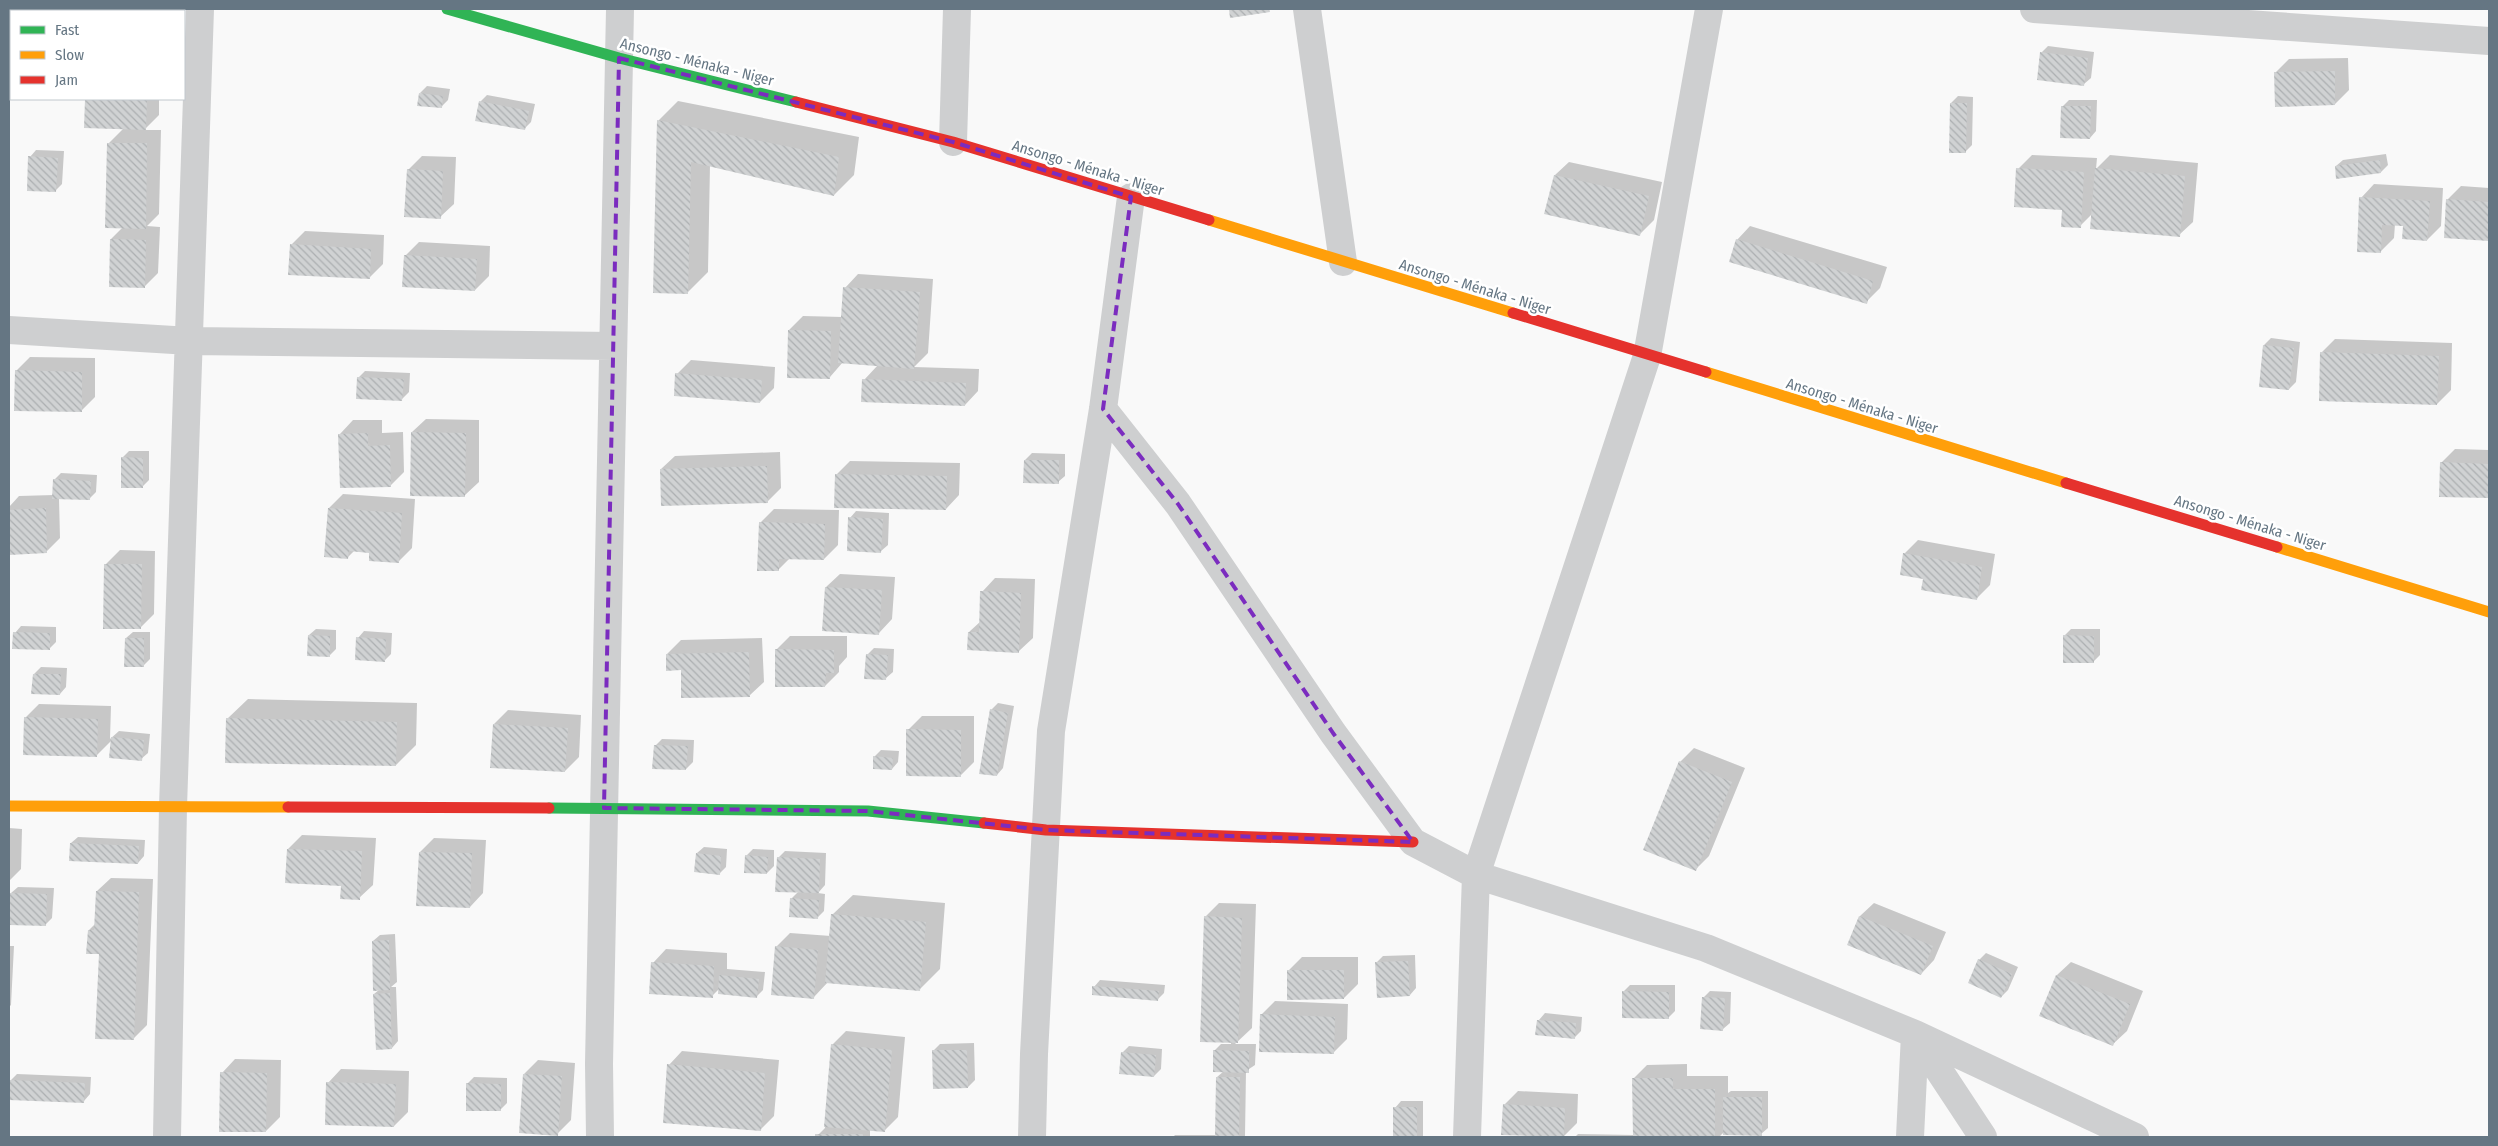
<svg xmlns="http://www.w3.org/2000/svg" width="2498" height="1146" viewBox="0 0 2498 1146" font-family="'Fira Sans Condensed',sans-serif">
<style>
.shadow{fill:#0003}
.building{fill:url(#building-back-hatch)}
.lines{fill:none;stroke-linecap:round;stroke-linejoin:round}
.street{stroke:#cecfd0;stroke-width:28}
.fast{stroke:#30b455;stroke-width:11}
.slow{stroke:#ff9f0a;stroke-width:11}
.jam{stroke:#e5322d;stroke-width:11}
.marked{fill:none;stroke:#7b2cbf;stroke-width:4;stroke-dasharray:10 6;stroke-linejoin:round}
.labels{text-anchor:middle;stroke-width:5;stroke-linejoin:round;paint-order:stroke}
.street-label{font-size:15px;fill:#657683;stroke:#fff}
</style>
<defs>
<pattern id="building-back-hatch" width="6" height="6" patternUnits="userSpaceOnUse" patternTransform="scale(1.25)"><rect width="6" height="6" fill="#d0d2d3"/><path d="M-1 5l2 2M0 0l6 6M5-1l2 2" fill="none" stroke="#acafb1"/></pattern>
</defs>
<rect width="100%" height="100%" fill="#f9f9f9"/>
<!-- shadow -->
<path class="shadow" d="M 2048,46 L 2094,52 L 2091,78 L 2084,84 L 2041,53 Z
M 2348,58 L 2349,90 L 2335,104 L 2275,73 L 2289,59 Z
M 427,86 L 450,89 L 448,100 L 441,107 L 420,93 Z
M 487,95 L 535,104 L 531,122 L 524,129 L 480,102 Z
M 1958,96 L 1973,97 L 1972,145 L 1965,152 L 1951,103 Z
M 86,99 L 159,99 L 159,115 L 144,130 L 161,130 L 159,214 L 147,226 L 160,227 L 158,273 L 144,287 L 111,239 L 123,227 L 108,144 L 124,128 L 86,127 Z
M 2069,100 L 2097,100 L 2096,131 L 2090,138 L 2062,107 Z
M 678,101 L 859,137 L 854,175 L 834,195 L 710,165 L 708,272 L 688,292 L 658,121 Z
M 36,150 L 64,151 L 62,184 L 55,191 L 30,157 Z
M 2386,154 L 2388,165 L 2381,172 L 2336,166 L 2343,160 Z
M 2032,155 L 2097,158 L 2096,169 L 2110,155 L 2198,163 L 2193,222 L 2179,235 L 2092,214 L 2080,226 L 2018,169 Z
M 422,156 L 456,157 L 454,204 L 440,217 L 408,170 Z
M 1569,162 L 1662,182 L 1654,220 L 1640,234 L 1555,175 Z
M 2374,184 L 2443,188 L 2441,226 L 2427,240 L 2404,224 L 2395,224 L 2394,238 L 2380,252 L 2361,198 Z
M 2461,186 L 2489,188 L 2489,240 L 2445,237 L 2447,200 Z
M 1750,226 L 1887,267 L 1880,288 L 1866,302 L 1737,240 Z
M 305,231 L 384,235 L 383,264 L 369,278 L 291,245 Z
M 419,242 L 490,246 L 489,276 L 475,290 L 405,256 Z
M 858,274 L 933,279 L 928,353 L 914,367 L 979,369 L 978,391 L 965,405 L 864,380 L 878,365 L 843,362 L 830,377 L 789,330 L 803,316 L 843,317 L 845,288 Z
M 2271,338 L 2300,342 L 2296,382 L 2289,389 L 2264,345 Z
M 2335,339 L 2452,343 L 2451,390 L 2437,404 L 2321,353 Z
M 30,357 L 95,358 L 95,397 L 81,411 L 16,371 Z
M 691,360 L 775,367 L 774,388 L 760,402 L 677,374 Z
M 365,371 L 410,373 L 409,392 L 402,399 L 358,378 Z
M 426,419 L 479,420 L 479,482 L 465,495 L 412,432 Z
M 353,420 L 382,420 L 382,433 L 403,432 L 404,472 L 390,486 L 340,434 Z
M 2455,449 L 2489,450 L 2489,497 L 2440,496 L 2441,463 Z
M 129,451 L 149,451 L 149,480 L 142,487 L 122,458 Z
M 780,452 L 781,488 L 767,502 L 661,469 L 675,456 Z
M 1032,453 L 1065,454 L 1065,476 L 1058,482 L 1025,460 Z
M 850,461 L 960,463 L 959,495 L 946,509 L 836,475 Z
M 61,473 L 97,475 L 96,492 L 90,498 L 59,498 L 60,538 L 46,552 L 9,553 L 9,507 L 19,496 L 54,495 L 54,480 Z
M 343,494 L 415,499 L 412,548 L 398,562 L 371,552 L 355,550 L 348,557 L 329,508 Z
M 774,509 L 839,510 L 838,545 L 824,559 L 790,558 L 778,570 L 760,523 Z
M 856,511 L 889,513 L 888,545 L 881,551 L 850,518 Z
M 1918,540 L 1995,554 L 1990,585 L 1976,599 L 1925,578 L 1904,554 Z
M 120,550 L 155,551 L 154,614 L 140,628 L 106,564 Z
M 840,574 L 895,577 L 892,619 L 879,633 L 826,587 Z
M 995,578 L 1035,579 L 1033,638 L 1019,651 L 969,632 L 981,621 L 982,592 Z
M 21,626 L 56,627 L 56,642 L 49,649 L 15,633 Z
M 316,629 L 336,630 L 336,649 L 329,656 L 309,635 Z
M 2071,629 L 2100,629 L 2100,655 L 2093,662 L 2064,636 Z
M 364,631 L 392,633 L 391,654 L 385,660 L 358,638 Z
M 133,632 L 150,632 L 150,659 L 143,666 L 126,638 Z
M 790,636 L 847,636 L 847,657 L 839,666 L 839,672 L 825,686 L 776,650 Z
M 762,638 L 764,682 L 750,695 L 682,669 L 667,654 L 681,640 Z
M 874,648 L 894,649 L 893,672 L 886,678 L 867,655 Z
M 41,667 L 67,668 L 66,687 L 60,694 L 34,674 Z
M 248,699 L 417,703 L 416,745 L 396,765 L 227,719 Z
M 998,703 L 1014,706 L 1003,768 L 997,775 L 991,710 Z
M 39,704 L 111,706 L 110,739 L 119,731 L 150,734 L 148,753 L 141,759 L 112,740 L 96,756 L 25,718 Z
M 508,710 L 581,715 L 579,757 L 565,771 L 494,724 Z
M 922,716 L 974,716 L 974,762 L 960,776 L 908,730 Z
M 662,739 L 694,740 L 693,762 L 686,769 L 655,746 Z
M 1694,748 L 1745,768 L 1709,856 L 1695,870 L 1680,762 Z
M 881,750 L 899,751 L 898,762 L 892,769 L 874,757 Z
M 9,828 L 22,829 L 21,869 L 9,881 Z
M 302,835 L 376,838 L 373,885 L 359,898 L 288,849 Z
M 78,837 L 145,840 L 144,856 L 138,863 L 71,843 Z
M 434,838 L 486,840 L 483,893 L 470,907 L 420,852 Z
M 704,847 L 727,849 L 726,867 L 719,874 L 697,853 Z
M 753,849 L 774,850 L 774,866 L 767,873 L 746,856 Z
M 785,851 L 826,853 L 825,885 L 818,893 L 825,894 L 824,911 L 818,917 L 791,899 L 799,891 L 778,858 Z
M 111,878 L 153,879 L 147,1025 L 133,1039 L 89,930 L 96,923 L 97,891 Z
M 18,887 L 54,888 L 52,918 L 45,925 L 11,893 Z
M 853,895 L 945,903 L 940,969 L 919,990 L 828,982 L 814,997 L 776,947 L 790,933 L 831,936 L 832,915 Z
M 1219,903 L 1256,904 L 1252,1028 L 1235,1044 L 1256,1044 L 1255,1065 L 1246,1071 L 1245,1136 L 1256,1137 L 1173,1137 L 1175,1135 L 1216,1135 L 1217,1077 L 1224,1071 L 1215,1050 L 1221,1044 L 1231,1044 L 1231,1041 L 1205,917 Z
M 1874,903 L 1946,932 L 1934,960 L 1921,974 L 1848,945 L 1860,916 Z
M 395,934 L 397,982 L 391,987 L 396,987 L 398,1041 L 392,1048 L 374,994 L 380,989 L 373,941 L 380,935 Z
M 9,946 L 14,946 L 11,1005 L 9,1007 Z
M 666,949 L 727,953 L 727,969 L 765,972 L 763,990 L 756,997 L 719,989 L 712,996 L 653,963 Z
M 1986,953 L 2018,967 L 2008,990 L 2001,997 L 1979,960 Z
M 1415,955 L 1416,988 L 1410,995 L 1376,963 L 1383,956 Z
M 1302,957 L 1358,957 L 1358,984 L 1344,998 L 1288,971 Z
M 2071,962 L 2143,991 L 2127,1031 L 2113,1044 L 2041,1015 L 2057,975 Z
M 1100,980 L 1165,985 L 1164,993 L 1157,1000 L 1094,987 Z
M 1630,985 L 1675,985 L 1675,1011 L 1668,1018 L 1623,992 Z
M 1710,991 L 1731,992 L 1730,1023 L 1723,1029 L 1703,998 Z
M 1275,1001 L 1348,1004 L 1347,1039 L 1333,1053 L 1261,1015 Z
M 1545,1013 L 1582,1017 L 1581,1031 L 1574,1038 L 1539,1020 Z
M 846,1031 L 905,1037 L 898,1117 L 884,1131 L 870,1130 L 870,1137 L 816,1137 L 825,1128 L 832,1045 Z
M 974,1043 L 975,1080 L 968,1087 L 933,1051 L 940,1044 Z
M 1129,1046 L 1162,1049 L 1161,1069 L 1154,1076 L 1122,1053 Z
M 682,1051 L 779,1060 L 774,1116 L 760,1130 L 669,1065 Z
M 235,1059 L 281,1060 L 280,1117 L 266,1131 L 222,1073 Z
M 538,1060 L 575,1063 L 571,1120 L 557,1134 L 524,1074 Z
M 1687,1064 L 1687,1076 L 1728,1076 L 1728,1093 L 1731,1091 L 1768,1091 L 1768,1128 L 1761,1134 L 1724,1132 L 1719,1137 L 1689,1137 L 1689,1135 L 1683,1137 L 1575,1137 L 1578,1134 L 1634,1135 L 1633,1079 L 1647,1065 Z
M 341,1069 L 409,1071 L 408,1112 L 394,1126 L 328,1083 Z
M 17,1074 L 91,1077 L 90,1094 L 84,1101 L 10,1081 Z
M 474,1077 L 507,1078 L 507,1103 L 500,1110 L 467,1084 Z
M 1518,1091 L 1578,1094 L 1577,1123 L 1563,1137 L 1503,1134 L 1504,1105 Z
M 1401,1101 L 1423,1101 L 1423,1137 L 1395,1137 L 1395,1108 Z"/>
<!-- building -->
<path class="building" d="M 1229,9 L 1269,9 L 1270,12 L 1230,18 Z
M 2040,52 L 2088,58 L 2084,86 L 2037,80 Z
M 2335,71 L 2335,105 L 2275,107 L 2274,72 Z
M 419,93 L 443,96 L 442,108 L 417,106 Z
M 85,99 L 147,99 L 146,130 L 84,128 Z
M 479,101 L 529,111 L 525,130 L 475,121 Z
M 1950,103 L 1967,103 L 1966,153 L 1949,153 Z
M 2061,106 L 2091,106 L 2090,139 L 2060,138 Z
M 657,120 L 839,157 L 834,196 L 691,162 L 688,294 L 653,293 Z
M 107,143 L 147,143 L 146,229 L 105,228 Z
M 28,156 L 58,158 L 56,192 L 27,191 Z
M 2380,160 L 2381,173 L 2336,179 L 2335,166 Z
M 2016,168 L 2084,172 L 2081,228 L 2061,227 L 2062,210 L 2014,207 Z
M 2095,168 L 2185,176 L 2180,237 L 2090,229 Z
M 407,169 L 443,171 L 441,219 L 404,217 Z
M 1554,175 L 1649,196 L 1640,236 L 1544,214 Z
M 2359,197 L 2430,201 L 2427,241 L 2402,239 L 2403,226 L 2382,225 L 2381,253 L 2357,252 Z
M 2446,199 L 2489,202 L 2489,241 L 2444,238 Z
M 110,239 L 146,240 L 145,288 L 109,287 Z
M 1736,239 L 1873,281 L 1867,304 L 1729,262 Z
M 290,244 L 371,249 L 370,279 L 288,275 Z
M 404,255 L 477,259 L 475,291 L 402,287 Z
M 843,287 L 920,292 L 914,369 L 838,363 Z
M 788,330 L 831,331 L 830,379 L 787,378 Z
M 2263,345 L 2294,348 L 2289,390 L 2259,387 Z
M 2320,352 L 2439,356 L 2437,405 L 2319,401 Z
M 15,370 L 82,372 L 82,412 L 14,411 Z
M 675,373 L 762,380 L 760,403 L 674,396 Z
M 357,377 L 404,379 L 402,401 L 356,399 Z
M 862,379 L 966,383 L 965,406 L 861,402 Z
M 411,432 L 466,433 L 465,497 L 410,496 Z
M 368,433 L 368,446 L 390,445 L 391,487 L 340,488 L 338,434 Z
M 121,457 L 143,458 L 143,488 L 121,488 Z
M 1024,460 L 1059,460 L 1059,484 L 1023,483 Z
M 2440,462 L 2489,464 L 2489,498 L 2439,497 Z
M 767,466 L 768,503 L 661,506 L 660,469 Z
M 835,474 L 947,476 L 946,510 L 834,508 Z
M 53,479 L 91,481 L 90,500 L 52,499 Z
M 46,508 L 47,553 L 9,555 L 9,510 Z
M 328,508 L 402,513 L 399,563 L 369,561 L 369,553 L 349,551 L 348,559 L 324,557 Z
M 848,517 L 883,519 L 881,553 L 847,551 Z
M 759,522 L 825,524 L 824,560 L 779,559 L 779,571 L 757,571 Z
M 1903,553 L 1982,567 L 1977,600 L 1921,590 L 1923,579 L 1900,575 Z
M 104,564 L 142,564 L 141,629 L 103,629 Z
M 825,587 L 882,590 L 879,635 L 822,631 Z
M 980,591 L 1021,593 L 1019,653 L 967,650 L 968,632 L 979,632 Z
M 13,632 L 50,633 L 50,650 L 12,649 Z
M 308,635 L 330,636 L 330,657 L 307,656 Z
M 2063,635 L 2094,636 L 2094,663 L 2063,663 Z
M 356,637 L 386,639 L 385,662 L 355,660 Z
M 125,638 L 144,638 L 144,667 L 124,667 Z
M 775,649 L 834,650 L 834,673 L 826,673 L 825,687 L 775,687 Z
M 749,652 L 750,697 L 681,698 L 681,670 L 666,671 L 666,654 Z
M 866,654 L 888,655 L 886,680 L 864,679 Z
M 33,674 L 61,674 L 60,695 L 31,694 Z
M 990,709 L 1008,713 L 997,776 L 979,774 Z
M 24,717 L 98,719 L 97,757 L 23,755 Z
M 226,718 L 397,722 L 396,766 L 225,763 Z
M 493,724 L 568,728 L 565,772 L 490,768 Z
M 906,729 L 961,730 L 961,777 L 906,776 Z
M 111,737 L 144,740 L 142,761 L 109,758 Z
M 654,745 L 688,746 L 686,770 L 652,769 Z
M 873,756 L 893,758 L 892,770 L 873,769 Z
M 1679,761 L 1732,782 L 1696,871 L 1643,850 Z
M 70,843 L 139,846 L 138,864 L 69,861 Z
M 287,849 L 362,851 L 360,900 L 340,899 L 341,886 L 285,883 Z
M 419,852 L 472,853 L 470,908 L 416,906 Z
M 696,853 L 721,856 L 720,875 L 694,872 Z
M 745,855 L 768,857 L 767,874 L 744,873 Z
M 777,857 L 820,859 L 819,893 L 775,892 Z
M 96,891 L 139,892 L 134,1040 L 95,1039 L 99,954 L 86,954 L 88,930 L 94,930 Z
M 10,893 L 47,894 L 46,926 L 9,925 Z
M 790,898 L 819,900 L 818,919 L 789,917 Z
M 831,914 L 926,922 L 920,991 L 825,983 Z
M 1204,916 L 1242,918 L 1238,1043 L 1200,1042 Z
M 1859,916 L 1933,946 L 1921,975 L 1847,945 Z
M 389,940 L 390,990 L 373,991 L 372,941 Z
M 775,946 L 818,950 L 814,999 L 771,995 Z
M 1978,959 L 2012,974 L 2001,998 L 1968,983 Z
M 1408,961 L 1410,996 L 1377,998 L 1375,962 Z
M 651,962 L 714,966 L 713,998 L 649,994 Z
M 1287,970 L 1344,970 L 1344,999 L 1287,1000 Z
M 719,975 L 759,979 L 757,998 L 718,994 Z
M 2056,975 L 2130,1004 L 2113,1046 L 2039,1016 Z
M 1092,986 L 1159,991 L 1158,1001 L 1092,995 Z
M 1622,991 L 1669,992 L 1669,1019 L 1622,1018 Z
M 390,993 L 392,1049 L 376,1050 L 373,994 Z
M 1702,997 L 1725,998 L 1723,1031 L 1700,1029 Z
M 1260,1014 L 1335,1017 L 1334,1054 L 1259,1052 Z
M 1537,1020 L 1576,1023 L 1575,1039 L 1535,1035 Z
M 831,1044 L 892,1050 L 885,1132 L 824,1127 Z
M 932,1050 L 967,1050 L 968,1088 L 933,1089 Z
M 1213,1050 L 1249,1051 L 1249,1073 L 1213,1072 Z
M 1121,1052 L 1156,1055 L 1154,1077 L 1119,1074 Z
M 667,1064 L 765,1073 L 761,1131 L 663,1123 Z
M 220,1072 L 267,1073 L 266,1132 L 219,1132 Z
M 523,1074 L 562,1076 L 558,1136 L 519,1133 Z
M 1216,1077 L 1240,1077 L 1239,1137 L 1215,1137 Z
M 1632,1078 L 1673,1078 L 1673,1089 L 1715,1089 L 1715,1137 L 1633,1137 Z
M 9,1080 L 85,1083 L 84,1103 L 9,1100 Z
M 326,1082 L 396,1084 L 394,1127 L 325,1125 Z
M 466,1083 L 501,1084 L 501,1111 L 466,1111 Z
M 1723,1097 L 1762,1097 L 1762,1136 L 1723,1135 Z
M 1503,1104 L 1565,1108 L 1564,1137 L 1501,1135 Z
M 1393,1107 L 1417,1107 L 1417,1137 L 1393,1137 Z
M 815,1134 L 863,1134 L 863,1137 L 815,1137 Z"/>
<g class="lines">
<!-- street -->
<path class="street" d="M 1307,9 L 1343,262
M 2034,9 L 2489,41
M 953,142 L 957,9
M 9,330 L 190,341 L 613,346
M 1103,409 L 1178,504 L 1333,733 L 1413,842 L 1476,875 L 1706,948 L 1915,1034 L 1983,1137
M 167,1137 L 173,807 L 200,9
M 600,1137 L 599,1064 L 620,9
M 1032,1137 L 1034,1054 L 1051,731 L 1103,409 L 1131,197
M 1467,1137 L 1476,875 L 1647,356 L 1709,9
M 1910,1137 L 1915,1034 L 2135,1137"/>
<!-- fast -->
<path class="fast" d="M 447,9 L 619,58 L 796,102
M 549,808 L 868,811 L 984,823"/>
<!-- slow -->
<path class="slow" d="M 1209,220 L 1513,313
M 1706,372 L 2066,483
M 2277,547 L 2489,612
M 9,806 L 288,807"/>
<!-- jam -->
<path class="jam" d="M 796,102 L 953,142 L 1209,220
M 1513,313 L 1706,372
M 2066,483 L 2277,547
M 288,807 L 549,808
M 984,823 L 1046,830 L 1413,842"/>
</g>
<!-- marked area -->
<path class="marked" d="M 619,58 L 953,142 L 1131,197 L 1103,409 L 1178,504 L 1333,733 L 1413,842 L 1046,830 L 868,811 L 604,808 Z"/>
<g class="labels">
<!-- street labels -->
<g class="street-label">
<text transform="translate(697 62) rotate(14)" y="5">Ansongo - Ménaka - Niger</text>
<text transform="translate(1088 168) rotate(17)" y="5">Ansongo - Ménaka - Niger</text>
<text transform="translate(1475 287) rotate(17)" y="5">Ansongo - Ménaka - Niger</text>
<text transform="translate(1862 406) rotate(17)" y="5">Ansongo - Ménaka - Niger</text>
<text transform="translate(2250 523) rotate(17)" y="5">Ansongo - Ménaka - Niger</text>
</g>
</g>
<!-- border -->
<rect width="2498" height="1146" fill="none" stroke="#657683" stroke-width="20"/>
<!-- legend -->
<rect x="10" y="10" width="175" height="90" fill="#ffffff" stroke="#c1c8cd"/>
<rect x="20" y="26" width="25" height="8" fill="#30b455" stroke="#c1c8cd"/>
<text x="55" y="35" font-size="15" fill="#657683">Fast</text>
<rect x="20" y="51" width="25" height="8" fill="#ff9f0a" stroke="#c1c8cd"/>
<text x="55" y="60" font-size="15" fill="#657683">Slow</text>
<rect x="20" y="76" width="25" height="8" fill="#e5322d" stroke="#c1c8cd"/>
<text x="55" y="85" font-size="15" fill="#657683">Jam</text>
</svg>
